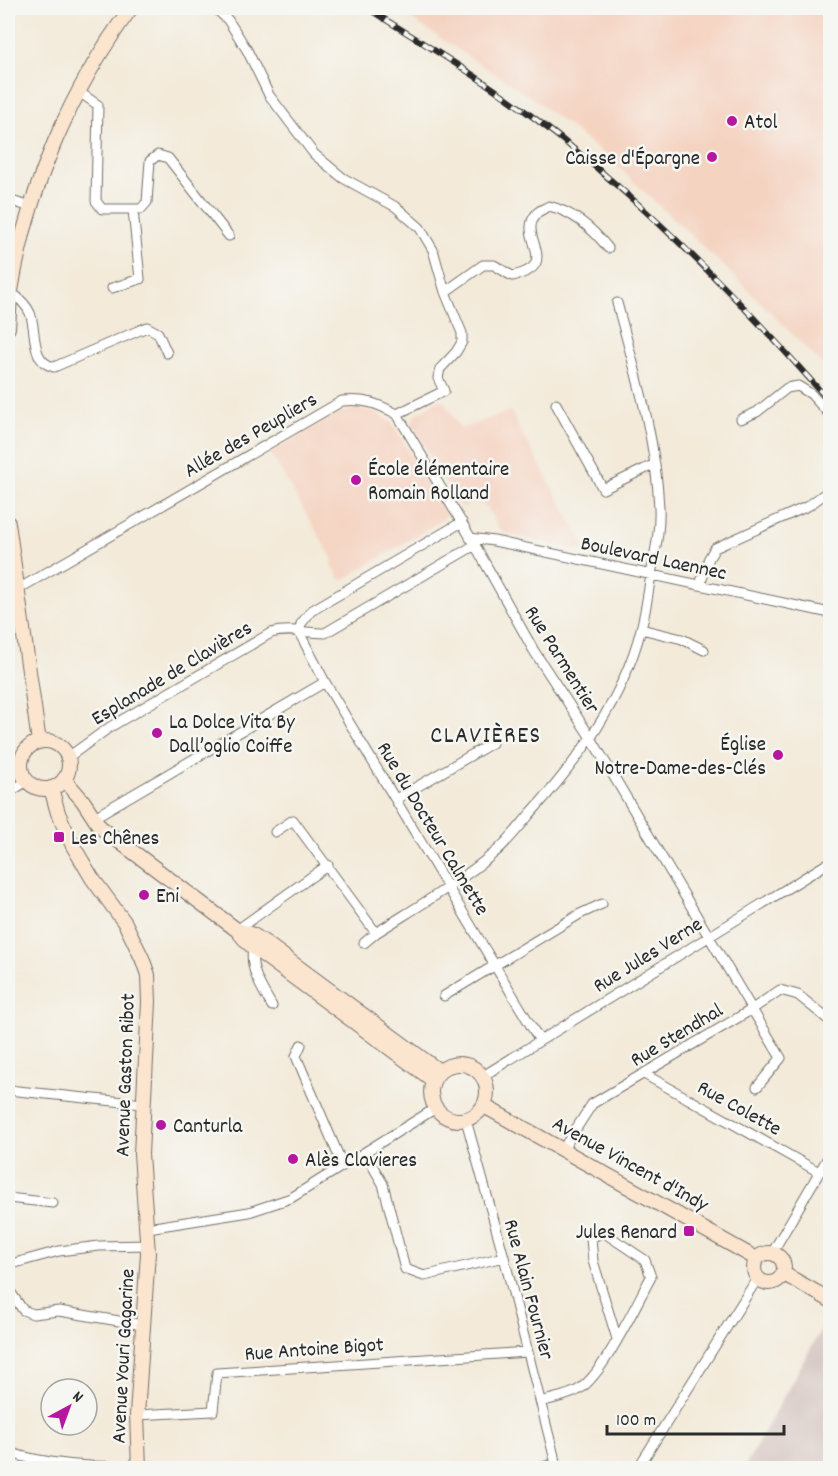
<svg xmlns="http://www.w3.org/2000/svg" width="838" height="1476" viewBox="0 0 838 1476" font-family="Dekko,sans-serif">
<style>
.built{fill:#f5d3c1}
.industrial{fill:#d1c0bc}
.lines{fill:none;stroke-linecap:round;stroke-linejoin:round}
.street-casing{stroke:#716e68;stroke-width:11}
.secondary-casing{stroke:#716e68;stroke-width:16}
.street{stroke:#fff;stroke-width:9}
.secondary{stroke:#fce5cf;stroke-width:14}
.rail-casing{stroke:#2b2b2b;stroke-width:6}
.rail{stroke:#f6f6f2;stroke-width:4;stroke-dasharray:11;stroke-linecap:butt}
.poi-dot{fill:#b5179e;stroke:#f6f6f2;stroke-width:2}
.labels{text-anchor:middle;stroke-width:5;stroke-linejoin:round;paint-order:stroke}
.poi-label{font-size:21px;fill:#2b2b2b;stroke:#f6f6f2;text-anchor:start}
.street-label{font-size:21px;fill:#2b2b2b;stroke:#f6f6f2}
.quarter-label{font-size:24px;letter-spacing:1.5px;fill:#2b2b2b;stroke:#f6f6f2}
</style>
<rect width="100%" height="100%" fill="#f6f6f2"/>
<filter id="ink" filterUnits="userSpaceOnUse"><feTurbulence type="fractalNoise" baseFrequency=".0167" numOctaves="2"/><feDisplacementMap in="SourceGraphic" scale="12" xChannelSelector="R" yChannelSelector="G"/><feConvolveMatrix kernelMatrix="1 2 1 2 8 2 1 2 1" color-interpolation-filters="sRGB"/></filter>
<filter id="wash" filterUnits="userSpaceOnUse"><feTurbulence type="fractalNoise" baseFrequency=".008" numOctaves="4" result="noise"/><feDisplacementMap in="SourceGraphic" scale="24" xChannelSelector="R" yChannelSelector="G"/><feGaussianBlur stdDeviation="1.35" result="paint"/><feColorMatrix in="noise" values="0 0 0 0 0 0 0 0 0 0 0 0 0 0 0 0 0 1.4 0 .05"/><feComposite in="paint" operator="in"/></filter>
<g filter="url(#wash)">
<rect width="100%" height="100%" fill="#f3ead9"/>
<!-- built -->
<path class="built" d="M 394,8 L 830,8 L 830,372 L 734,276 L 602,152 L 532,98 Z
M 438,400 L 444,401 L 461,429 L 510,411 L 588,552 L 514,536 L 502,532 L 497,526 L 488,509 L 484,505 L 478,502 L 471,503 L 464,507 L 459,505 L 412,425 L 414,416 Z
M 356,408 L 375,412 L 392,423 L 443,508 L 446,516 L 444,519 L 341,581 L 332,565 L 333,560 L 270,452 L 333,415 Z"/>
<!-- industrial -->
<path class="industrial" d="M 830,1317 L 830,1468 L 744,1468 L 827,1319 Z"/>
</g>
<g filter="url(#ink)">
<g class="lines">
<!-- street casing -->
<g class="street-casing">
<path id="street" d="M 215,8 L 228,20 L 247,50 L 269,95 L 314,154 L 343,178 L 396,207 L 420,228 L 433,250 L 445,292 L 462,333 L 462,342 L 456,352 L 440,369 L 438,378 L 444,391 L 397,414
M 79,92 L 98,105 L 96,201 L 102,209 L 141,209 L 147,202 L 150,161 L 158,155 L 168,158 L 229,236
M 8,200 L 31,207
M 112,288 L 140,279 L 133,210
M 11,292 C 19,298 26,304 30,313 C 37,331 30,362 54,367 L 147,327 L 158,333 L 167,353
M 445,292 L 483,265 L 494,265 L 512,276 C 564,265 515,236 537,213 C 540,210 546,208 549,206 C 573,212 593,229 608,248
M 556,404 L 603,489 L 655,464
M 741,419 L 757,412 L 787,388 L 798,386 L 811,394 L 830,415
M 470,538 L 494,541 L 830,613
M 700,585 L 709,558 L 715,548 L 808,506 L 830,490
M 8,595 L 342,401 C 365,399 376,403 397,414 L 475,545 L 534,651 L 591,738 L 781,1058 L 757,1087
M 641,629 L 682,639 L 704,650
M 299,632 L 325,682 L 540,1041
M 299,632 L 301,624 L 311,611 L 462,522
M 8,756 L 21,764
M 67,758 L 110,727 L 271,633 C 288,628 307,633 325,633 L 475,545
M 8,793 L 27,781
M 396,799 L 492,743
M 93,818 L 325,682
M 275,832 L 293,820 L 376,933 C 415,908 457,884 493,854 C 507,843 518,828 530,814 C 578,761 623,700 641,629 C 646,611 648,593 651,575 C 655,552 660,531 659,508 C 656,438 635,371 617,303
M 237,930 L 328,865
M 364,943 L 376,933
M 253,947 C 249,970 261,987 272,1006
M 444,996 L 580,914 L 602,904
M 301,1045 L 296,1056 L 343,1166
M 644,1074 L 819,1172
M 483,1076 L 830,862
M 8,1090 L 143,1104
M 466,1120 L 504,1257 L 557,1468
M 563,1149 L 592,1104 L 751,1010 L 780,990 L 798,995 L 830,1021
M 365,1153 L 383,1184 L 405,1269 L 424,1276 L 504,1257
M 8,1198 L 53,1203
M 148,1228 L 249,1212 L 291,1198 L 436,1108
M 772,1253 L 830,1154
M 8,1265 L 59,1251 L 99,1246 L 148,1245
M 8,1284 L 11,1293 L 23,1310 L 33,1314 L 59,1311 L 143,1325
M 541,1402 C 553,1398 571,1396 581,1388 C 605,1371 635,1306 651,1277 L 645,1260 L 603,1232 L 591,1238 L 593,1261 L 617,1339
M 137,1415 L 213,1411 L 217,1373 L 528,1352
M 8,1452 C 45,1465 99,1468 138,1466
M 539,1468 L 556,1463
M 638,1468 L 757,1279"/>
</g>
<!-- secondary casing -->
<g class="secondary-casing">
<path id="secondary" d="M 8,328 C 9,316 9,303 11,291 C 27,191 71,89 131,8
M 8,523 L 39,742
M21 765a24 24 0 1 1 48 0a24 24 0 1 1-48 0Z
M 64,779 L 83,801 L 100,827 L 237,930 L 247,942 L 258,951 L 433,1080
M 51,788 L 58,813 L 73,846 L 92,878 L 125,923 L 142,958 L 148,975 L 149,1002 L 141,1154 L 148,1253 L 137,1415 L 139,1468
M 237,930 L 253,935 L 264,942 L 439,1071
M431 1092a28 28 0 1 1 56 0a28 28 0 1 1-56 0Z
M 484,1106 L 757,1259
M754 1268a15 15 0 1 1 30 0a15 15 0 1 1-30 0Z
M 784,1274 L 830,1300"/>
</g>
<!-- street -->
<use href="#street" class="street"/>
<!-- secondary -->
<use href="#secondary" class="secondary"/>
<!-- rail casing -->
<g class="rail-casing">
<path id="rail" d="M 367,8 C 424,44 483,79 537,120 C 645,202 741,300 830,402"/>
</g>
<!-- rail -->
<use href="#rail" class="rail"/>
</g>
</g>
<!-- markers -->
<g class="poi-dot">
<circle cx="732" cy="121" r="6"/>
<circle cx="712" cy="157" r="6"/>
<circle cx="356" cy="480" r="6"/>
<circle cx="157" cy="733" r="6"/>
<circle cx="778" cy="755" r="6"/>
<rect x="53" y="831" width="12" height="12" rx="3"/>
<circle cx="144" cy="895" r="6"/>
<circle cx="161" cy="1125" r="6"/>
<circle cx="293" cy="1159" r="6"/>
<rect x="683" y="1225" width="12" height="12" rx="3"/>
</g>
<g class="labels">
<!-- poi labels -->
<g class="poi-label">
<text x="744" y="128">Atol</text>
<text x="700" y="164" text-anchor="end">Caisse d'Épargne</text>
<text x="368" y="475">École élémentaire<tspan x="368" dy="24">Romain Rolland</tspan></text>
<text x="169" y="728">La Dolce Vita By<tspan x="169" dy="24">Dall’oglio Coiffe</tspan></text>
<text x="766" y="750" text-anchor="end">Église<tspan x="766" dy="24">Notre-Dame-des-Clés</tspan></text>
<text x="71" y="844">Les Chênes</text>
<text x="156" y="902">Eni</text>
<text x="173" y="1132">Canturla</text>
<text x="305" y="1166">Alès Clavieres</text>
<text x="677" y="1238" text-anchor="end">Jules Renard</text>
</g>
<!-- street labels -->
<g class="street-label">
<text transform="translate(250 434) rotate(-30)" y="7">Allée des Peupliers</text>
<text transform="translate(654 557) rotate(12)" y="7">Boulevard Laennec</text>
<text transform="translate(563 659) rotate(58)" y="7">Rue Parmentier</text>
<text transform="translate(171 672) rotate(-31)" y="7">Esplanade de Clavières</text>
<text transform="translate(434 828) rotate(59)" y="7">Rue du Docteur Calmette</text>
<text transform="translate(647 954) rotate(-32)" y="7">Rue Jules Verne</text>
<text transform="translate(676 1034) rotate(-31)" y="7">Rue Stendhal</text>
<text transform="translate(124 1075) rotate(-88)" y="7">Avenue Gaston Ribot</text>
<text transform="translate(740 1107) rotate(29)" y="7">Rue Colette</text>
<text transform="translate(631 1163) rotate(29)" y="7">Avenue Vincent d'Indy</text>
<text transform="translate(530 1289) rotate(75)" y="7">Rue Alain Fournier</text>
<text transform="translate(314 1348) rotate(-4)" y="7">Rue Antoine Bigot</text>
<text transform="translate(122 1356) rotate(-87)" y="7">Avenue Youri Gagarine</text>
</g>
<!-- quarter labels -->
<g class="quarter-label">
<text x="486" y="742">CLAVIÈRES</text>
</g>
</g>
<!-- margin -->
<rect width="838" height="1476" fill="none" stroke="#f6f6f2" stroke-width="30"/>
<!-- north arrow -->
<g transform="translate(69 1407) rotate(41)"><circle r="28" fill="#f6f6f2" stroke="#a5a5a2" stroke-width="1.5"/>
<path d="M0-4.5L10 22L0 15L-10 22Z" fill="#b5179e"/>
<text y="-9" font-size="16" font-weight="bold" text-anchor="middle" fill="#2b2b2b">N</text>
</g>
<!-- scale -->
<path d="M607 1425v9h177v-9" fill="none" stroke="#2b2b2b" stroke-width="3"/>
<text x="616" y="1425" font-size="18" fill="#2b2b2b" stroke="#f6f6f2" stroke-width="4.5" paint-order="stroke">100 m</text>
</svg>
